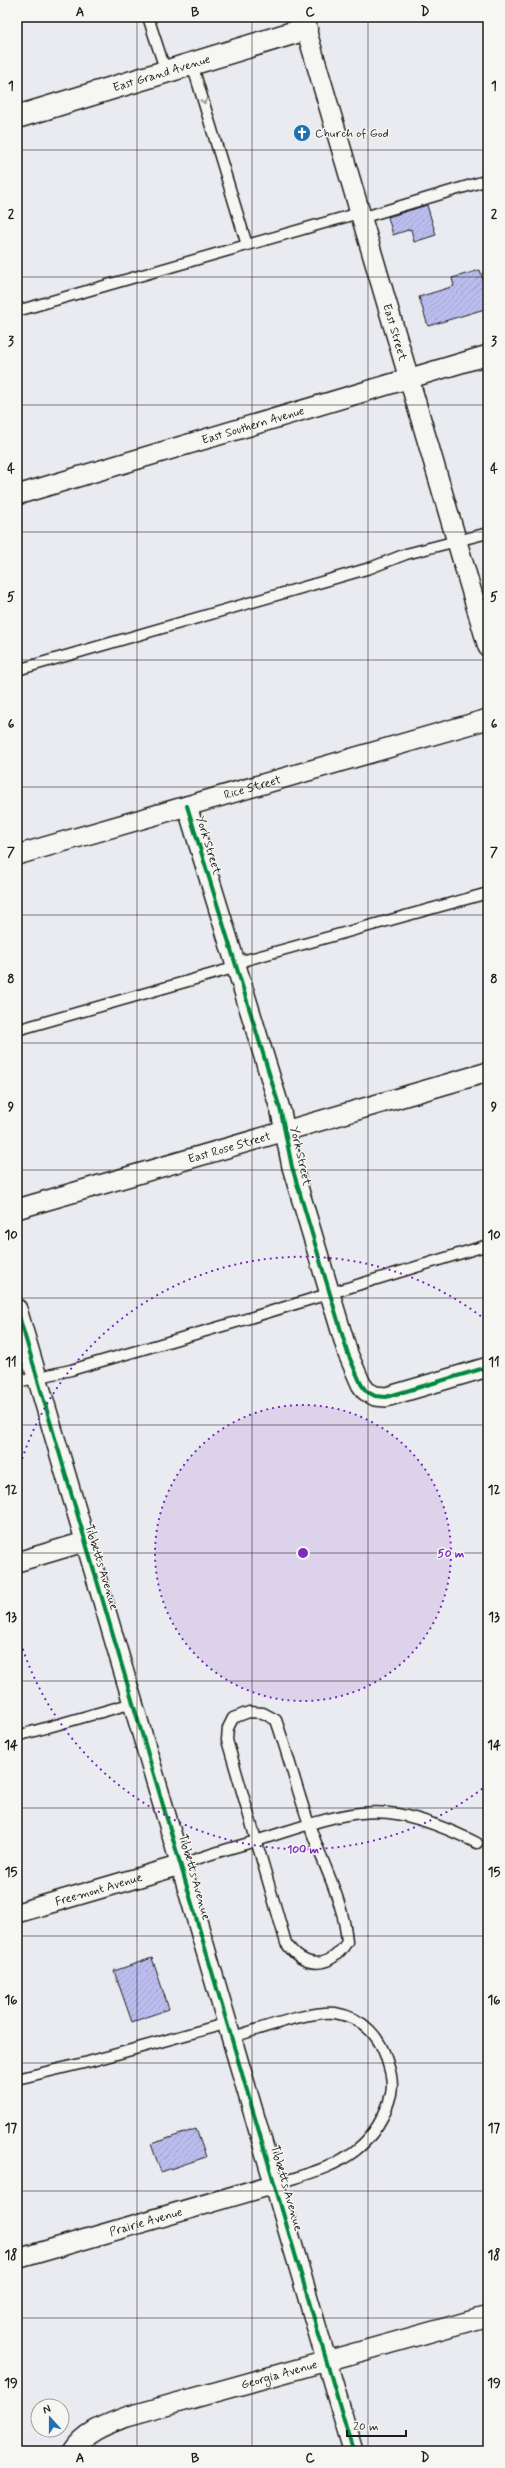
<svg xmlns="http://www.w3.org/2000/svg" width="505" height="2468" viewBox="0 0 505 2468" font-family="Mynerve,sans-serif">
<style>
.building{fill:url(#building-hatch);stroke:#1c1c1c}
.lines{fill:none;stroke-linecap:round;stroke-linejoin:round}
.service-casing{stroke:#1c1c1c;stroke-width:13}
.minor-casing{stroke:#1c1c1c;stroke-width:22}
.tertiary-casing{stroke:#1c1c1c;stroke-width:25}
.service{stroke:#f6f6f2;stroke-width:10}
.minor{stroke:#f6f6f2;stroke-width:19}
.tertiary{stroke:#f6f6f2;stroke-width:22}
.cycleway-casing{stroke:#f6f6f2;stroke-width:6}
.cycleway{stroke:#00873e;stroke-width:4}
.oneway{stroke:#949492}
.grid{fill:none;stroke:#1c1c1c;stroke-width:1;stroke-opacity:0.55}
.ring{fill:none;stroke:#7b2cbf;stroke-width:2;stroke-dasharray:2 4}
.labels{text-anchor:middle;stroke-width:3;stroke-linejoin:round;paint-order:stroke}
.street-label{font-size:12px;fill:#1c1c1c;stroke:#f6f6f2}
.poi-label{font-size:12px;fill:#1c1c1c;stroke:#f6f6f2;text-anchor:start}
.centre{fill:#7b2cbf;stroke:#f6f6f2;stroke-width:2}
.ring-label{font-size:12px;text-anchor:middle;font-weight:bold;fill:#7b2cbf;stroke:#f6f6f2;stroke-width:3;stroke-linejoin:round;paint-order:stroke}
.neatline{fill:none;stroke:#1c1c1c;stroke-width:1.5}
.grid-label{font-size:13px;text-anchor:middle;font-weight:bold;fill:#1c1c1c}
</style>
<defs>
<pattern id="building-hatch" width="6" height="6" patternUnits="userSpaceOnUse"><rect width="6" height="6" fill="#bbbdef"/><path d="M-1 1l2-2M0 6l6-6M5 7l2-2" fill="none" stroke="#a0a2cc"/></pattern>
</defs>
<rect width="100%" height="100%" fill="#eaebf1"/>
<filter id="ink" filterUnits="userSpaceOnUse"><feTurbulence type="fractalNoise" baseFrequency=".025" numOctaves="2"/><feDisplacementMap in="SourceGraphic" scale="8" xChannelSelector="R" yChannelSelector="G"/><feConvolveMatrix kernelMatrix="1 2 1 2 8 2 1 2 1" color-interpolation-filters="sRGB"/></filter>
<g filter="url(#ink)">
<!-- building -->
<path class="building" d="M 427,205 L 436,235 L 414,242 L 411,229 L 393,235 L 388,217 Z
M 480,270 L 488,297 L 488,308 L 428,326 L 419,297 L 454,286 L 452,278 Z
M 152,1958 L 169,2009 L 132,2022 L 114,1971 Z
M 196,2129 L 206,2157 L 161,2172 L 151,2144 Z"/>
<g class="lines">
<!-- service casing -->
<g class="service-casing">
<path id="service" d="M 148,17 L 166,72
M 192,64 L 247,245 L 359,213
M 361,218 L 488,180
M 17,311 L 247,245
M 17,670 L 370,568 L 406,554 L 488,533
M 235,963 L 488,893
M 17,1030 L 237,967
M 17,1382 L 71,1370 L 233,1323 L 488,1245
M 249,1712 L 263,1713 L 276,1720 C 288,1754 297,1790 309,1824 C 322,1863 344,1901 347,1942 C 329,1970 304,1969 286,1943 L 227,1740 L 228,1728 L 233,1718 Z
M 17,1736 L 133,1703
M 181,1865 C 207,1854 233,1848 259,1840 C 302,1827 351,1806 397,1814 C 424,1819 453,1831 477,1843
M 232,2037 C 258,2030 310,2010 335,2013 C 364,2018 381,2037 388,2064 C 391,2073 393,2085 391,2094 C 386,2115 373,2137 356,2150 C 332,2169 303,2175 275,2184
M 17,2079 L 88,2062 L 228,2023"/>
</g>
<!-- minor casing -->
<g class="minor-casing">
<g id="minor">
<path id="s1" d="M 306,29 L 488,647"/>
<path id="s2" d="M 17,495 L 488,355"/>
<path d="M 187,806 L 281,1112 L 292,1167 L 348,1354 L 361,1384 L 366,1391 L 375,1396 L 386,1397 L 488,1367"/>
<path id="s3" d="M 17,855 L 488,719"/>
<path id="s4" d="M 17,1209 L 488,1072"/>
<path d="M 17,1309 L 353,2451"/>
<path d="M 17,1562 L 84,1542"/>
<path id="s5" d="M 17,1913 L 181,1865"/>
<path id="s6" d="M 17,2259 L 275,2184"/>
<path id="s7" d="M 73,2451 C 85,2432 105,2425 126,2417 L 488,2316"/>
</g>
</g>
<!-- tertiary casing -->
<g class="tertiary-casing">
<g id="tertiary">
<path id="s8" d="M 17,117 L 306,29 L 302,17"/>
</g>
</g>
<!-- service -->
<use href="#service" class="service"/>
<!-- minor -->
<use href="#minor" class="minor"/>
<!-- tertiary -->
<use href="#tertiary" class="tertiary"/>
<!-- cycleway casing -->
<g class="cycleway-casing">
<path id="cycleway" d="M 187,806 L 281,1112 L 292,1167 L 348,1354 L 361,1384 L 366,1391 L 375,1396 L 386,1397 L 488,1367
M 17,1309 L 353,2451"/>
</g>
<!-- cycleway -->
<use href="#cycleway" class="cycleway"/>
</g>
<!-- one-way arrows -->
<defs><path id="oneway-chevron" d="M-2-3.5L2.5 0L-2 3.5" fill="none" stroke-width="1.6" stroke-linecap="round" stroke-linejoin="round"/></defs>
<use class="oneway" href="#oneway-chevron" transform="translate(204 101) rotate(73)"/>
</g>
<!-- grid -->
<path class="grid" d="M 137,17 L 137,2451M 252,17 L 252,2451M 368,17 L 368,2451M 17,150 L 488,150M 17,277 L 488,277M 17,405 L 488,405M 17,532 L 488,532M 17,660 L 488,660M 17,787 L 488,787M 17,915 L 488,915M 17,1043 L 488,1043M 17,1170 L 488,1170M 17,1298 L 488,1298M 17,1425 L 488,1425M 17,1553 L 488,1553M 17,1681 L 488,1681M 17,1808 L 488,1808M 17,1936 L 488,1936M 17,2063 L 488,2063M 17,2191 L 488,2191M 17,2318 L 488,2318"/>
<!-- distance rings -->
<circle cx="303" cy="1553" r="148" fill="#7b2cbf" fill-opacity=".12"/>
<g class="ring">
<circle cx="303" cy="1553" r="148"/>
<path d="M487 1785A296 296 0 0 1 17 1630M17 1476A296 296 0 0 1 487 1321"/>
</g>
<!-- icons -->
<defs>
<g id="church-disc" transform="scale(0.9)"><circle r="9.5" fill="#1f6fb2" stroke="#f6f6f2"/><path d="M-1.2-6h2.4v3.5h3.3v2.4h-3.3V6h-2.4V-.1h-3.3v-2.4h3.3Z" fill="#fff"/></g>
</defs>
<g fill-rule="evenodd">
<use href="#church-disc" x="302" y="133"/>
</g>
<g class="labels">
<!-- street labels -->
<g class="street-label">
<text dy="4" stroke="none"><textPath href="#s8" startOffset="151">East Grand Avenue</textPath></text>
<text dy="4" stroke="none"><textPath href="#s1" startOffset="316">East Street</textPath></text>
<text dy="4" stroke="none"><textPath href="#s2" startOffset="246">East Southern Avenue</textPath></text>
<text dy="4" stroke="none"><textPath href="#s3" startOffset="245">Rice Street</textPath></text>
<text transform="translate(209 845) rotate(73)" y="4">York Street</text>
<text dy="4" stroke="none"><textPath href="#s4" startOffset="221">East Rose Street</textPath></text>
<text transform="translate(301 1156) rotate(77)" y="4">York Street</text>
<text transform="translate(102 1567) rotate(73)" y="4">Tibbetts Avenue</text>
<text transform="translate(195 1877) rotate(74)" y="4">Tibbetts Avenue</text>
<text dy="4" stroke="none"><textPath href="#s5" startOffset="85">Freemont Avenue</textPath></text>
<text transform="translate(287 2188) rotate(74)" y="4">Tibbetts Avenue</text>
<text dy="4" stroke="none"><textPath href="#s6" startOffset="134">Prairie Avenue</textPath></text>
<text dy="4" stroke="none"><textPath href="#s7" startOffset="223">Georgia Avenue</textPath></text>
</g>
<!-- poi labels -->
<g class="poi-label">
<text x="315" y="137">Church of God</text>
</g>
</g>
<circle cx="303" cy="1553" r="6" class="centre"/>
<g class="ring-label">
<text x="451" y="1557">50 m</text>
<text x="303" y="1853">100 m</text>
</g>
<!-- margin -->
<rect width="505" height="2468" fill="none" stroke="#f6f6f2" stroke-width="44"/>
<!-- north arrow -->
<g transform="translate(50 2418) rotate(339)"><circle r="19" fill="#f6f6f2" stroke="#9f9f9c"/>
<path d="M0-3L7 15L0 10L-7 15Z" fill="#1f6fb2"/>
<text y="-6" font-size="11" font-weight="bold" text-anchor="middle" fill="#1c1c1c">N</text>
</g>
<!-- scale -->
<path d="M347 2430v6h59v-6" fill="none" stroke="#1c1c1c" stroke-width="2"/>
<text x="353" y="2430" font-size="12" fill="#1c1c1c" stroke="#f6f6f2" stroke-width="3" paint-order="stroke">20 m</text>
<rect x="22" y="22" width="461" height="2424" class="neatline"/>
<g class="grid-label">
<text x="80" y="16">A</text>
<text x="195" y="16">B</text>
<text x="310" y="16">C</text>
<text x="425" y="16">D</text>
<text x="11" y="90">1</text>
<text x="494" y="90">1</text>
<text x="11" y="218">2</text>
<text x="494" y="218">2</text>
<text x="11" y="345">3</text>
<text x="494" y="345">3</text>
<text x="11" y="473">4</text>
<text x="494" y="473">4</text>
<text x="11" y="601">5</text>
<text x="494" y="601">5</text>
<text x="11" y="728">6</text>
<text x="494" y="728">6</text>
<text x="11" y="856">7</text>
<text x="494" y="856">7</text>
<text x="11" y="983">8</text>
<text x="494" y="983">8</text>
<text x="11" y="1111">9</text>
<text x="494" y="1111">9</text>
<text x="11" y="1239">10</text>
<text x="494" y="1239">10</text>
<text x="11" y="1366">11</text>
<text x="494" y="1366">11</text>
<text x="11" y="1494">12</text>
<text x="494" y="1494">12</text>
<text x="11" y="1621">13</text>
<text x="494" y="1621">13</text>
<text x="11" y="1749">14</text>
<text x="494" y="1749">14</text>
<text x="11" y="1876">15</text>
<text x="494" y="1876">15</text>
<text x="11" y="2004">16</text>
<text x="494" y="2004">16</text>
<text x="11" y="2132">17</text>
<text x="494" y="2132">17</text>
<text x="11" y="2259">18</text>
<text x="494" y="2259">18</text>
<text x="11" y="2387">19</text>
<text x="494" y="2387">19</text>
<text x="80" y="2462">A</text>
<text x="195" y="2462">B</text>
<text x="310" y="2462">C</text>
<text x="425" y="2462">D</text>
</g>
</svg>
